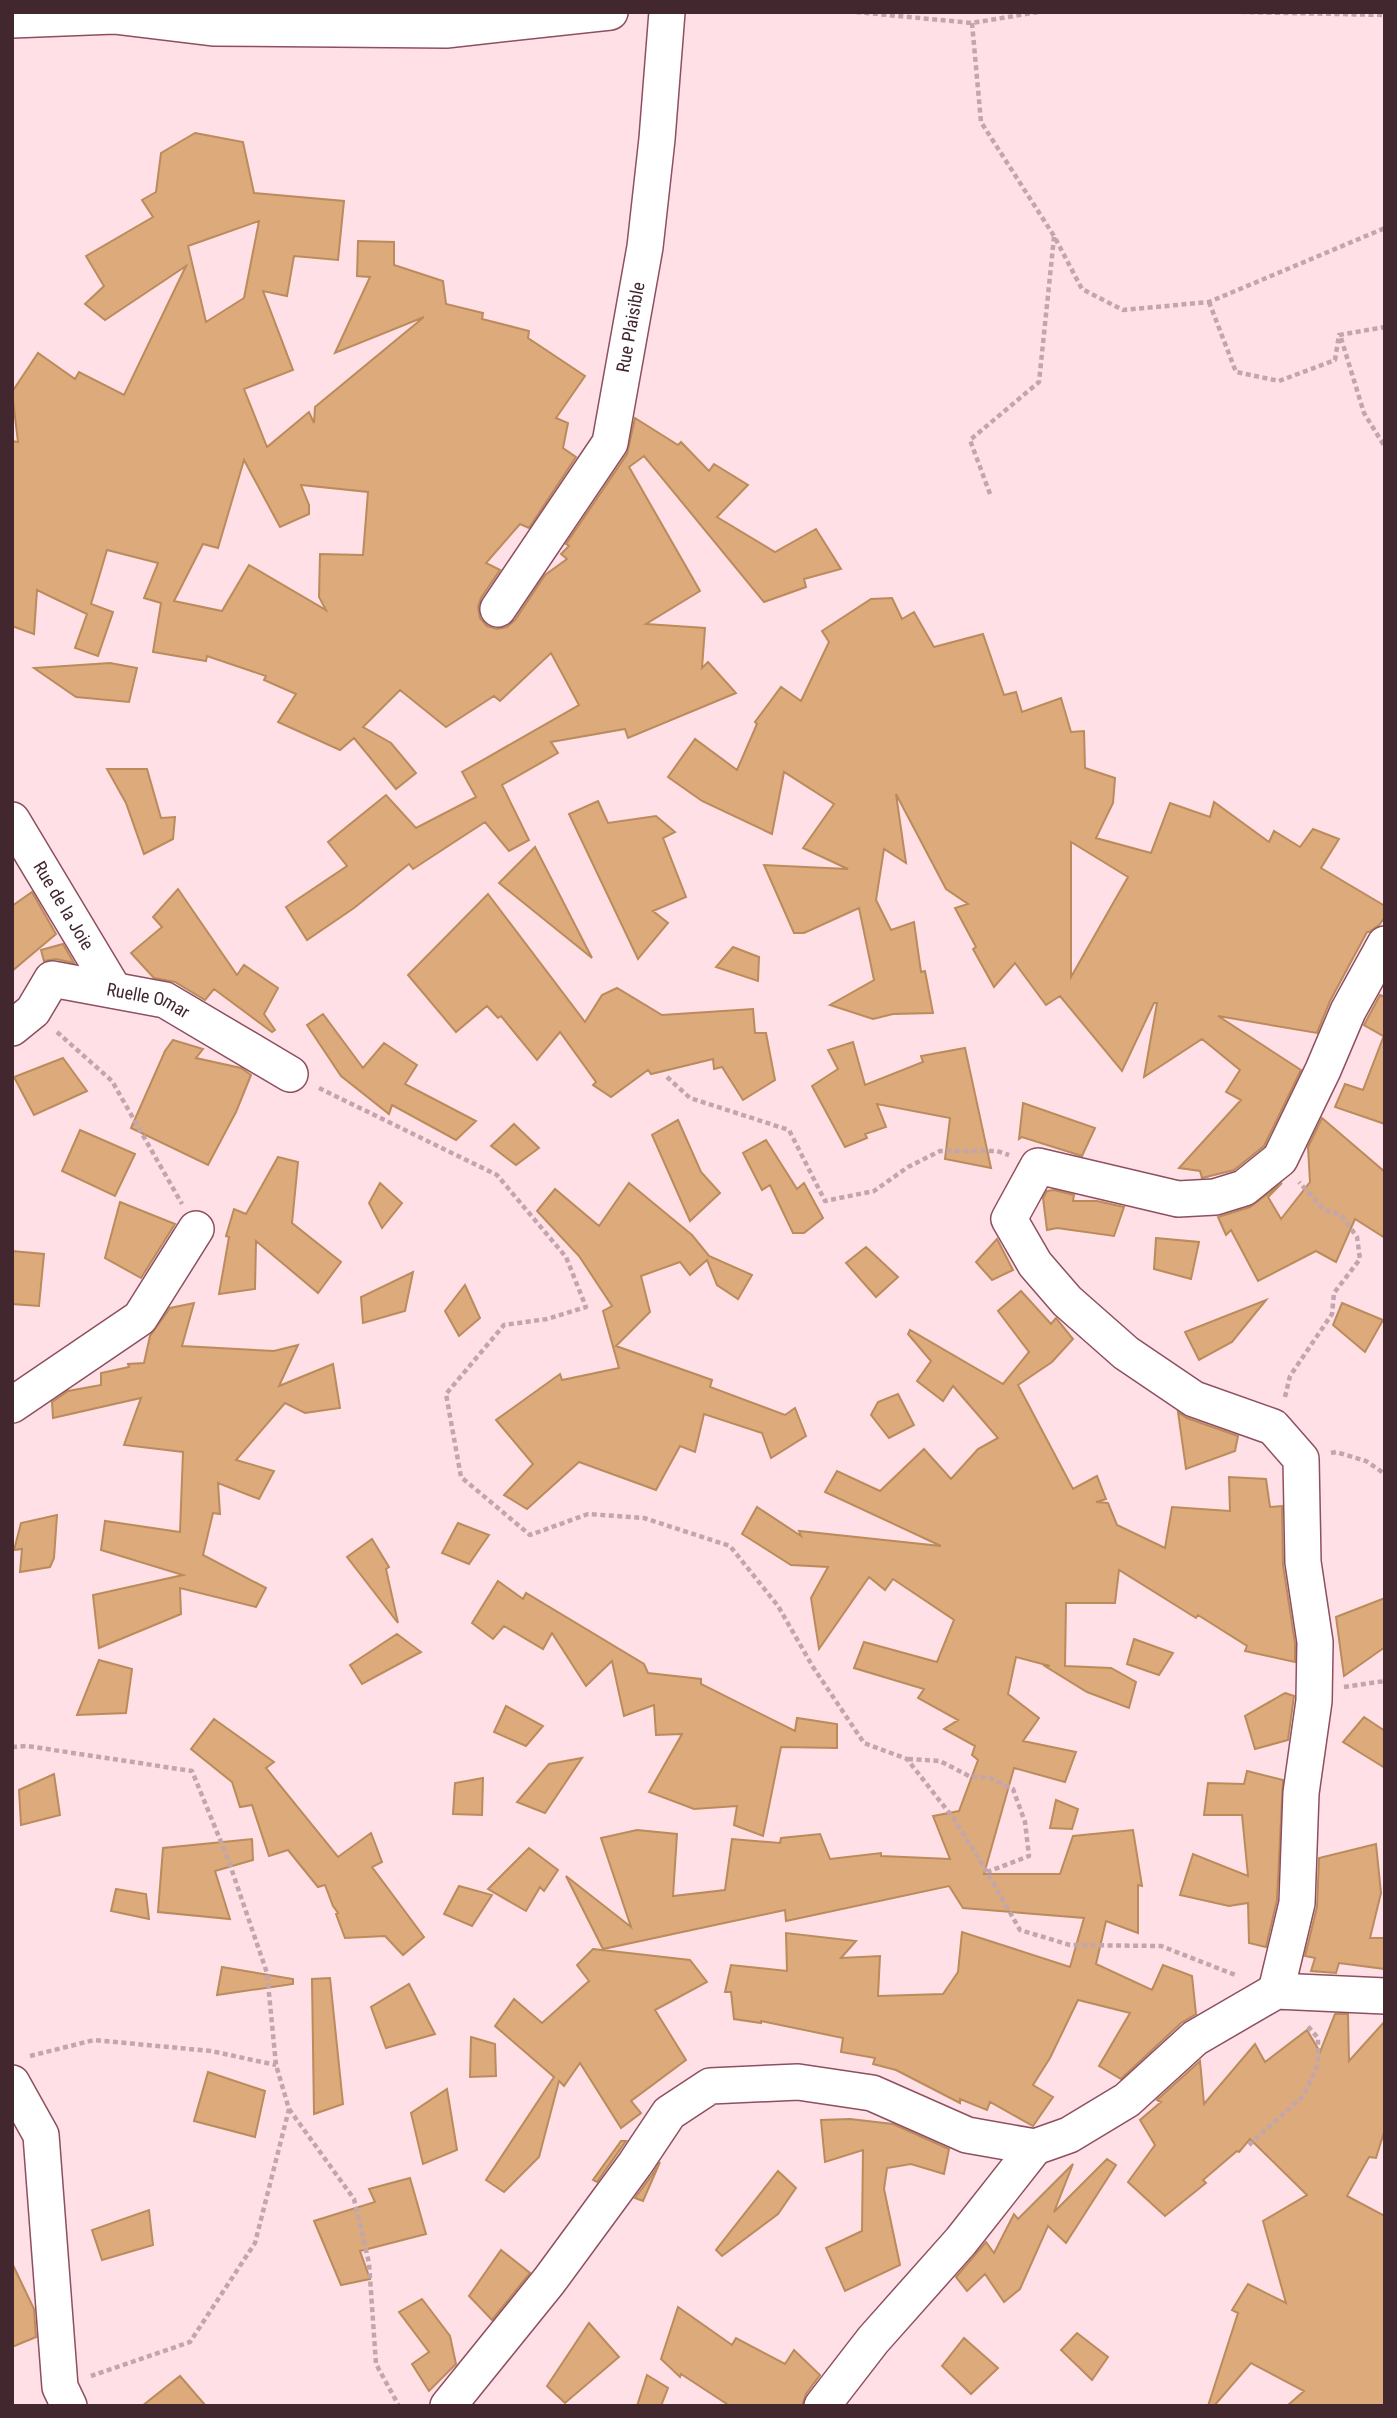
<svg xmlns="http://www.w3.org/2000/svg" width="1397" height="2418" viewBox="0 0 1397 2418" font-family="'Roboto Condensed',sans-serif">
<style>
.building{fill:#dcaa7b;stroke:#bb8b5c;stroke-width:2;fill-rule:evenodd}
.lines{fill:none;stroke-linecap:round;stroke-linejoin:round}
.street-casing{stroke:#8e4f5f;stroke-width:38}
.path{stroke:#c3a6ac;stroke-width:4.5;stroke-dasharray:5 3.5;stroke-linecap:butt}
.street{stroke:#fff;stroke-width:35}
.labels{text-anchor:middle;stroke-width:5;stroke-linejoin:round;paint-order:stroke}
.street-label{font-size:18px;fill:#43272e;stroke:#fff}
</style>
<rect width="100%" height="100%" fill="#fee0e6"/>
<!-- building -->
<path class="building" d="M 195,133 L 243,142 L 254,193 L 344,201 L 338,260 L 294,256 L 287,296 L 263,291 L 293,370 L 244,389 L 267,447 L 309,412 L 314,423 L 315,407 L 424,317 L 335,353 L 370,277 L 357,276 L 358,241 L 394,242 L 394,265 L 443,281 L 446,304 L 483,313 L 482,319 L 529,331 L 528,338 L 585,376 L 556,418 L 568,423 L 563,448 L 576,457 L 529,528 L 520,524 L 486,563 L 500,570 L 481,598 L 478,607 L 480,618 L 487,626 L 497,629 L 507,627 L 515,620 L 545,575 L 567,559 L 561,554 L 569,546 L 566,544 L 627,454 L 635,418 L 678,445 L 681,442 L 709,471 L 714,464 L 748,485 L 717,517 L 775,552 L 816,529 L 841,569 L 804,579 L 806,587 L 764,602 L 644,456 L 629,467 L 700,591 L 646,624 L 705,628 L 702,668 L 708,662 L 736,693 L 628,738 L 625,729 L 551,742 L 558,753 L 502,785 L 529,840 L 509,851 L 485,822 L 413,869 L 409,864 L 354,908 L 307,940 L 286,907 L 347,866 L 328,842 L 386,795 L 416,828 L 476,797 L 462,772 L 579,705 L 551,653 L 500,701 L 494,696 L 446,727 L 400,690 L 363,727 L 391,743 L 416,773 L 396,789 L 354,738 L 340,750 L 278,722 L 296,694 L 264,680 L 266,676 L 207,656 L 206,661 L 153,652 L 161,603 L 144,598 L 158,563 L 107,550 L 91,604 L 113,612 L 98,656 L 75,648 L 87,614 L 37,590 L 34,634 L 12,626 L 12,441 L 18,442 L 12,392 L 38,353 L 75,379 L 79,372 L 124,395 L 186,266 L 105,320 L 85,304 L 104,286 L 86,256 L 153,217 L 142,200 L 156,192 L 161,153 ZM 259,221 L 244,298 L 206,322 L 188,246 ZM 244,460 L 280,527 L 309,514 L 309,505 L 301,485 L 368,492 L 363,555 L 320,554 L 319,597 L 326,610 L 249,565 L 222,611 L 174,601 L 203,544 L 218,548 Z
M 892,598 L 902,619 L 914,612 L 934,647 L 983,634 L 1004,695 L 1016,692 L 1022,712 L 1061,698 L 1071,732 L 1084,731 L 1085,768 L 1115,778 L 1113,803 L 1096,838 L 1151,853 L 1170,803 L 1210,817 L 1214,802 L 1269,842 L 1274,831 L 1300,847 L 1313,829 L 1339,839 L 1321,868 L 1385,906 L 1385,917 L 1379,925 L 1369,932 L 1367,932 L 1330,1001 L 1317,1033 L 1218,1016 L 1301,1070 L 1264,1146 L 1234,1170 L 1202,1178 L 1200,1171 L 1179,1168 L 1241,1100 L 1226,1092 L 1240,1070 L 1202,1039 L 1144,1077 L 1157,1003 L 1154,1003 L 1122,1071 L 1060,996 L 1046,1005 L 1015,963 L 994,987 L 973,949 L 976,947 L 955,908 L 968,904 L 946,889 L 896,794 L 906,863 L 884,849 L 876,900 L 891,930 L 914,922 L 921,972 L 925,971 L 933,1013 L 893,1014 L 873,1019 L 830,1005 L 874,980 L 859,908 L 804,933 L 794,933 L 764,865 L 848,869 L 803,848 L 834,804 L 784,772 L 772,834 L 702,801 L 668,777 L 695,739 L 737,770 L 757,724 L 755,722 L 781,687 L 801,701 L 829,642 L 822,631 L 871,599 ZM 1071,842 L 1128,877 L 1071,977 Z
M 110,663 L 137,668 L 129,702 L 76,697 L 34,668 Z
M 107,769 L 147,769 L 161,818 L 175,817 L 173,839 L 144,854 L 126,803 Z
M 598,801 L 608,823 L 656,816 L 675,832 L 663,838 L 686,897 L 653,911 L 668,923 L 638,959 L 569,814 Z
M 535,847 L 592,958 L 499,883 Z
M 178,889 L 237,975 L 244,965 L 278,988 L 264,1014 L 275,1030 L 272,1032 L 214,989 L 205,1000 L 175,982 L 154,978 L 131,953 L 162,927 L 153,917 Z
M 32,892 L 56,934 L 12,971 L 12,906 Z
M 488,894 L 585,1022 L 602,995 L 617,988 L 662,1015 L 753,1009 L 755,1033 L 766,1033 L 775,1080 L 743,1100 L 722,1067 L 714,1069 L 713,1059 L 651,1074 L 648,1070 L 611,1097 L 593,1085 L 596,1082 L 560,1032 L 537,1060 L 501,1016 L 498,1018 L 487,1006 L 456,1032 L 408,975 Z
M 63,944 L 74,963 L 56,959 L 44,961 L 41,950 Z
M 733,947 L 759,957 L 758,981 L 716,967 Z
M 1380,995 L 1385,997 L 1385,1037 L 1364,1025 Z
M 323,1014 L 363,1068 L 384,1043 L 417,1065 L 405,1084 L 476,1121 L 456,1140 L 392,1105 L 389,1114 L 341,1076 L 307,1025 Z
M 1383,1038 L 1385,1038 L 1385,1124 L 1335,1107 L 1345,1084 L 1363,1090 Z
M 173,1040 L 203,1049 L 196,1058 L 241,1068 L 251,1075 L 236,1112 L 208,1165 L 131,1128 L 165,1051 Z
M 853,1042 L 865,1085 L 923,1062 L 921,1056 L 965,1048 L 991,1168 L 945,1159 L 950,1118 L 877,1104 L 886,1127 L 865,1134 L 867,1138 L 845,1147 L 812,1086 L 838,1069 L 828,1050 Z
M 63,1058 L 87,1091 L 34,1115 L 14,1077 Z
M 1023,1103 L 1095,1128 L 1082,1156 L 1022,1137 L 1019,1139 Z
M 1322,1118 L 1385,1172 L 1385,1238 L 1355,1219 L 1336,1262 L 1316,1251 L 1258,1281 L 1231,1230 L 1226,1235 L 1218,1217 L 1250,1207 L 1282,1183 L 1268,1197 L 1281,1219 L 1310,1182 L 1308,1147 Z
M 678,1120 L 701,1172 L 720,1193 L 690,1221 L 652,1135 Z
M 514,1124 L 539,1148 L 516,1165 L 491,1146 Z
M 80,1130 L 135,1154 L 115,1196 L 62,1171 Z
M 766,1140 L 797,1189 L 804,1183 L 823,1218 L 804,1233 L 793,1233 L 770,1185 L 762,1190 L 743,1153 Z
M 278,1157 L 298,1162 L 292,1223 L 341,1262 L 318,1293 L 256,1241 L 255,1289 L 219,1294 L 229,1237 L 226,1236 L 234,1209 L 246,1214 Z
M 380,1183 L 402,1203 L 382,1228 L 369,1203 Z
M 629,1183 L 692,1235 L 709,1256 L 752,1275 L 738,1299 L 717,1285 L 707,1260 L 690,1275 L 680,1262 L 641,1276 L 650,1312 L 616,1346 L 712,1380 L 710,1387 L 785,1415 L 795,1408 L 806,1436 L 771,1458 L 762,1433 L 704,1414 L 695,1452 L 680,1446 L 656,1490 L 579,1462 L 527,1509 L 504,1495 L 533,1464 L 496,1420 L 560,1374 L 562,1380 L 619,1368 L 603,1311 L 612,1306 L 579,1256 L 537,1211 L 555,1189 L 599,1226 Z
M 1054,1190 L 1074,1195 L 1073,1201 L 1097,1201 L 1124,1207 L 1114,1236 L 1057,1228 L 1047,1230 L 1043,1198 L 1047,1191 Z
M 120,1202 L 175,1224 L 141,1278 L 105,1258 Z
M 1156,1238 L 1199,1242 L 1191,1279 L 1154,1269 Z
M 997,1239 L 1013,1270 L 992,1280 L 976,1262 Z
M 866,1247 L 898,1277 L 876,1297 L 846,1263 Z
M 12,1251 L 44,1254 L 39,1306 L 12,1304 Z
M 413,1272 L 405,1311 L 363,1323 L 361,1297 Z
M 465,1285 L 480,1318 L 459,1336 L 445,1311 Z
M 1021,1291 L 1051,1324 L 1056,1318 L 1073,1339 L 1052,1362 L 1018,1385 L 1073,1489 L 1097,1476 L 1106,1499 L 1096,1502 L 1108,1503 L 1117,1525 L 1165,1548 L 1172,1507 L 1230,1511 L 1229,1477 L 1266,1479 L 1270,1507 L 1282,1506 L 1283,1565 L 1295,1643 L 1295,1662 L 1245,1651 L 1247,1646 L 1198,1615 L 1196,1618 L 1119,1570 L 1115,1603 L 1066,1603 L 1065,1666 L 1111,1668 L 1136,1682 L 1129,1708 L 1087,1692 L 1043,1665 L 1050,1666 L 1016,1657 L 1008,1694 L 1039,1718 L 1023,1741 L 1076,1752 L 1065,1782 L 1014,1768 L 984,1874 L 1060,1874 L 1073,1836 L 1133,1830 L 1142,1886 L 1138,1885 L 1138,1933 L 1106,1921 L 1096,1964 L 1152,1990 L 1163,1965 L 1192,1976 L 1196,2014 L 1181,2023 L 1121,2079 L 1099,2066 L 1130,2013 L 1078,2000 L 1050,2058 L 1033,2085 L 1053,2097 L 1033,2126 L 990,2102 L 987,2110 L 960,2099 L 960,2103 L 896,2070 L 873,2064 L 875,2058 L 841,2052 L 843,2038 L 761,2021 L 761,2023 L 734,2019 L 731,1992 L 725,1992 L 731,1965 L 787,1971 L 786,1933 L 856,1941 L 841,1958 L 880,1956 L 878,1996 L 943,1994 L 958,1972 L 962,1932 L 1070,1967 L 1084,1918 L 963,1908 L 949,1886 L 786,1921 L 785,1910 L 603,1949 L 566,1876 L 631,1927 L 601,1838 L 637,1830 L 677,1834 L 673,1896 L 725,1890 L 732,1839 L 780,1843 L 781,1838 L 820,1834 L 830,1859 L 881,1853 L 881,1856 L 950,1859 L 933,1816 L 959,1811 L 978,1760 L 972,1755 L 975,1746 L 944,1729 L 958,1720 L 918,1698 L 924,1689 L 854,1668 L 864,1642 L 937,1662 L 954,1620 L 893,1579 L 885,1590 L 869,1577 L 819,1649 L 811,1598 L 828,1567 L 791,1565 L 742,1534 L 757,1507 L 801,1536 L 799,1531 L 941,1546 L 825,1492 L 837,1471 L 880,1491 L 924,1449 L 951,1479 L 978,1449 L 998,1438 L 953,1386 L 943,1401 L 917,1381 L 931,1361 L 908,1334 L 910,1330 L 1003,1384 L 1029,1352 L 998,1311 Z
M 1266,1300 L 1232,1342 L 1199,1360 L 1185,1332 Z
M 194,1303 L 182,1346 L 274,1351 L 298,1345 L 279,1386 L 333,1364 L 340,1408 L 305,1413 L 285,1403 L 236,1460 L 274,1471 L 259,1499 L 218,1483 L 220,1514 L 213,1513 L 203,1555 L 266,1588 L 256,1607 L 180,1588 L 181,1614 L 99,1648 L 93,1595 L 183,1575 L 101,1550 L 105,1521 L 180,1532 L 183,1452 L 124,1445 L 141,1398 L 53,1418 L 52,1402 L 68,1391 L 101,1385 L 101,1373 L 129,1367 L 128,1364 L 144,1363 L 150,1336 L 170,1308 Z
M 1342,1303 L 1383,1320 L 1365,1352 L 1333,1325 Z
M 898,1394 L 914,1425 L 889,1438 L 871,1415 L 878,1402 Z
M 1178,1412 L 1187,1418 L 1238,1436 L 1235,1451 L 1186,1469 Z
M 57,1515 L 54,1558 L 50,1567 L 20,1572 L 22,1549 L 14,1550 L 21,1523 Z
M 458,1523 L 489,1535 L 469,1564 L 442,1553 Z
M 372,1539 L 389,1567 L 386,1569 L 398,1623 L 347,1557 Z
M 498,1581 L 523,1599 L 526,1593 L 644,1664 L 648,1673 L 701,1679 L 701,1684 L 795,1731 L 797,1718 L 837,1724 L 837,1748 L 781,1747 L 763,1836 L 734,1825 L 737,1806 L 694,1809 L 649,1792 L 682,1734 L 656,1735 L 654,1705 L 624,1716 L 612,1661 L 586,1686 L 552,1633 L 543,1649 L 504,1626 L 493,1639 L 472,1623 Z
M 1385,1598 L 1385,1647 L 1344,1676 L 1336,1617 Z
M 397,1634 L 421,1652 L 362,1684 L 350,1665 Z
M 1134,1639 L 1173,1653 L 1159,1675 L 1127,1664 Z
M 99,1660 L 132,1669 L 126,1713 L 77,1715 Z
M 1285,1693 L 1294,1696 L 1288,1740 L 1255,1749 L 1245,1716 Z
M 506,1706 L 543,1726 L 526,1746 L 494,1732 Z
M 1364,1717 L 1385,1731 L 1385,1768 L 1343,1742 Z
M 214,1719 L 274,1762 L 266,1768 L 338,1857 L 371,1833 L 382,1862 L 372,1867 L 424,1937 L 403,1955 L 385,1936 L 345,1938 L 336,1914 L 338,1913 L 333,1906 L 325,1885 L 318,1887 L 288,1850 L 269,1856 L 252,1805 L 240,1807 L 232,1782 L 191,1749 Z
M 582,1758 L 545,1813 L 517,1802 L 549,1764 Z
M 1247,1771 L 1283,1780 L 1277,1900 L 1266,1947 L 1249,1943 L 1248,1903 L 1229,1906 L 1180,1895 L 1193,1854 L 1248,1876 L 1242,1815 L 1204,1815 L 1208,1783 L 1244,1784 Z
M 54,1774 L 60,1815 L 21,1825 L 19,1790 Z
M 483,1778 L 482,1815 L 453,1814 L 455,1783 Z
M 1056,1800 L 1078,1809 L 1072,1829 L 1050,1828 Z
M 252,1839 L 253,1860 L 215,1871 L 230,1919 L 158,1912 L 163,1848 Z
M 1376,1844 L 1381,1893 L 1370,1938 L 1385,1938 L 1385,1969 L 1339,1963 L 1336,1973 L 1311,1971 L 1315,1958 L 1305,1956 L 1317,1907 L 1319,1858 Z
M 529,1848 L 558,1870 L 544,1891 L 540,1887 L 526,1911 L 488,1889 Z
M 459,1886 L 492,1895 L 472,1926 L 444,1914 Z
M 116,1889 L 146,1894 L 149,1919 L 111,1911 Z
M 593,1949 L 690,1960 L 707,1982 L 655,2010 L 686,2060 L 631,2101 L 641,2113 L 621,2128 L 580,2063 L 564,2086 L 559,2081 L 539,2157 L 504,2192 L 486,2180 L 554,2077 L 495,2026 L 514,1999 L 542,2023 L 589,1981 L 577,1965 Z
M 222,1967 L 293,1979 L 293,1984 L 217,1995 Z
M 330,1978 L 343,2104 L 314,2114 L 312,1979 Z
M 409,1984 L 435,2034 L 386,2048 L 371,2007 Z
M 1335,2014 L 1348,2014 L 1349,2061 L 1385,2021 L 1385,2129 L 1376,2158 L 1369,2157 L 1347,2196 L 1385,2216 L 1385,2406 L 1287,2406 L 1304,2391 L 1251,2363 L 1214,2406 L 1208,2406 L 1238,2313 L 1232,2310 L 1248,2284 L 1286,2303 L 1263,2221 L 1307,2195 L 1250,2139 L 1239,2152 L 1237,2151 L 1203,2180 L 1206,2183 L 1165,2216 L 1128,2182 L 1155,2145 L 1140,2120 L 1161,2102 L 1157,2100 L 1200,2061 L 1204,2104 L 1255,2044 L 1265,2062 L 1307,2030 L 1320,2052 Z
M 471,2037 L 495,2044 L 496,2076 L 470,2077 Z
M 208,2072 L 265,2091 L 255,2137 L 194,2121 Z
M 447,2089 L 457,2150 L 423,2164 L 411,2113 Z
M 850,2119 L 893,2124 L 949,2149 L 944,2174 L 911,2164 L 887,2168 L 884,2189 L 900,2265 L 845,2291 L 826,2248 L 862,2231 L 863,2150 L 825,2162 L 821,2120 Z
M 621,2141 L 626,2141 L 597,2182 L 593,2180 Z
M 1107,2159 L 1116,2165 L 1066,2243 L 1048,2226 L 1020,2289 L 1004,2302 L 985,2274 L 967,2291 L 956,2277 L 986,2242 L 994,2253 L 1014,2214 L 1018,2219 L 1073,2164 L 1054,2212 Z
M 660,2162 L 643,2201 L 635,2198 L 652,2175 Z
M 778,2171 L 796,2188 L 778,2214 L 722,2256 L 716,2250 Z
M 410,2178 L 426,2234 L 360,2251 L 370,2279 L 341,2285 L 314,2221 L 375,2202 L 369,2189 Z
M 149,2210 L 153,2245 L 102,2260 L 92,2230 Z
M 501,2250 L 530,2273 L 492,2320 L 469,2296 Z
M 12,2263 L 34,2309 L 36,2337 L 12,2347 Z
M 422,2299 L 450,2336 L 456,2364 L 429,2391 L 412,2364 L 429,2352 L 399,2312 Z
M 678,2307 L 732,2345 L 736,2338 L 785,2364 L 794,2350 L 820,2375 L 806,2394 L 802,2406 L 730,2406 L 681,2374 L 680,2377 L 661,2359 Z
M 589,2323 L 619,2357 L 565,2403 L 547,2386 Z
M 1077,2333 L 1108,2357 L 1092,2380 L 1061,2350 Z
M 964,2338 L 998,2368 L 971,2394 L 942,2366 Z
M 647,2375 L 668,2388 L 661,2406 L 637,2406 Z
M 180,2376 L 206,2406 L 142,2406 Z"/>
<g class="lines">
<!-- street casing -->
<g class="street-casing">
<g id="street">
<path d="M 12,20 L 114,16 L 213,28 L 446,30 L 610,12"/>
<path id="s1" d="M 498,609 L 610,443 L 645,247 L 657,139 L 667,12"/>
<path id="s2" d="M 12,820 L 114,990"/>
<path id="s3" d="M 12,1028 L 33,1011 L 52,979 L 165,1000 L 290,1074"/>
<path d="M 12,1405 L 140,1318 L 196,1229"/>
<path d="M 1276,1991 L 1297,1903 L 1301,1793 L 1314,1701 L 1315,1642 L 1303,1562 L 1301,1459 L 1273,1427 L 1194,1399 L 1126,1353 L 1067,1301 L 1035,1264 L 1009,1219 L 1038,1166 L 1178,1199 L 1215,1197 L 1244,1188 L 1280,1159 L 1323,1070 L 1348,1011 L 1385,944"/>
<path d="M 12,2083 L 41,2135 L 60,2387 L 69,2406"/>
<path d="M 448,2406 L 549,2281 L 635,2164 L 669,2113 L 710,2086 L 798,2082 L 872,2093 L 967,2135 L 1035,2147 L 1069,2135 L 1127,2100 L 1195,2038 L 1276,1991 L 1385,1996"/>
<path d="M 822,2406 L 873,2340 L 961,2241 L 1035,2147"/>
</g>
</g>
<!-- path -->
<path class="path" d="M 856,12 L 972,23 L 1038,12
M 1241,12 L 1385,15
M 972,23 L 981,122 L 1054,236 L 1082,289 L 1123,310 L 1209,302 L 1385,228
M 1209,302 L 1236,372 L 1279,381 L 1335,360 L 1339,335 L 1385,327
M 1341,338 L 1364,413 L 1385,447
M 990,494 L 970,440 L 1039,382 L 1054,237
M 57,1032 L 112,1081 L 182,1204
M 667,1077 L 690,1098 L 789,1130 L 825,1201 L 874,1191 L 908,1167 L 940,1151 L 997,1151 L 1009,1155
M 319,1088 L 497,1175 L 566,1257 L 586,1307 L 547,1319 L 504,1325 L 446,1394 L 461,1477 L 530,1535 L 588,1514 L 644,1518 L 730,1546 L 778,1606 L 813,1667 L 864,1743 L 907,1759 L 954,1819 L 987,1872 L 1020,1930 L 1070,1945 L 1161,1946 L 1238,1976
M 1285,1397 L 1290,1376 L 1332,1314 L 1334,1293 L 1360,1259 L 1357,1237 L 1341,1215 L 1324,1210 L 1299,1182
M 1331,1453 L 1336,1452 L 1366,1461 L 1385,1474
M 1344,1687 L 1385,1681
M 12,1747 L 27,1746 L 192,1771 L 228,1859 L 267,1973 L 276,2065 L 289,2109 L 255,2243 L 190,2342 L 91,2376
M 908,1759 L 940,1761 L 969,1776 L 990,1778 L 1013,1789 L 1025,1822 L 1029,1856 L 987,1872
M 30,2056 L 94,2040 L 211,2051 L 276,2065
M 289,2109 L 354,2199 L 369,2263 L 376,2364 L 399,2406
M 1249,2145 L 1304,2095 L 1318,2064 L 1318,2038 L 1306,2024"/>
<!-- street -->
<use href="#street" class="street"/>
</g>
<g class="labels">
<!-- street labels -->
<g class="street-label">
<text dy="6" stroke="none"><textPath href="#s1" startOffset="318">Rue Plaisible</textPath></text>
<text dy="6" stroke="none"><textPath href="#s2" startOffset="100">Rue de la Joie</textPath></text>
<text dy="6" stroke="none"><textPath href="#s3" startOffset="163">Ruelle Omar</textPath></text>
</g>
</g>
<!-- border -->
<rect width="1397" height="2418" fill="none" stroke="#43272e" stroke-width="28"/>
</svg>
